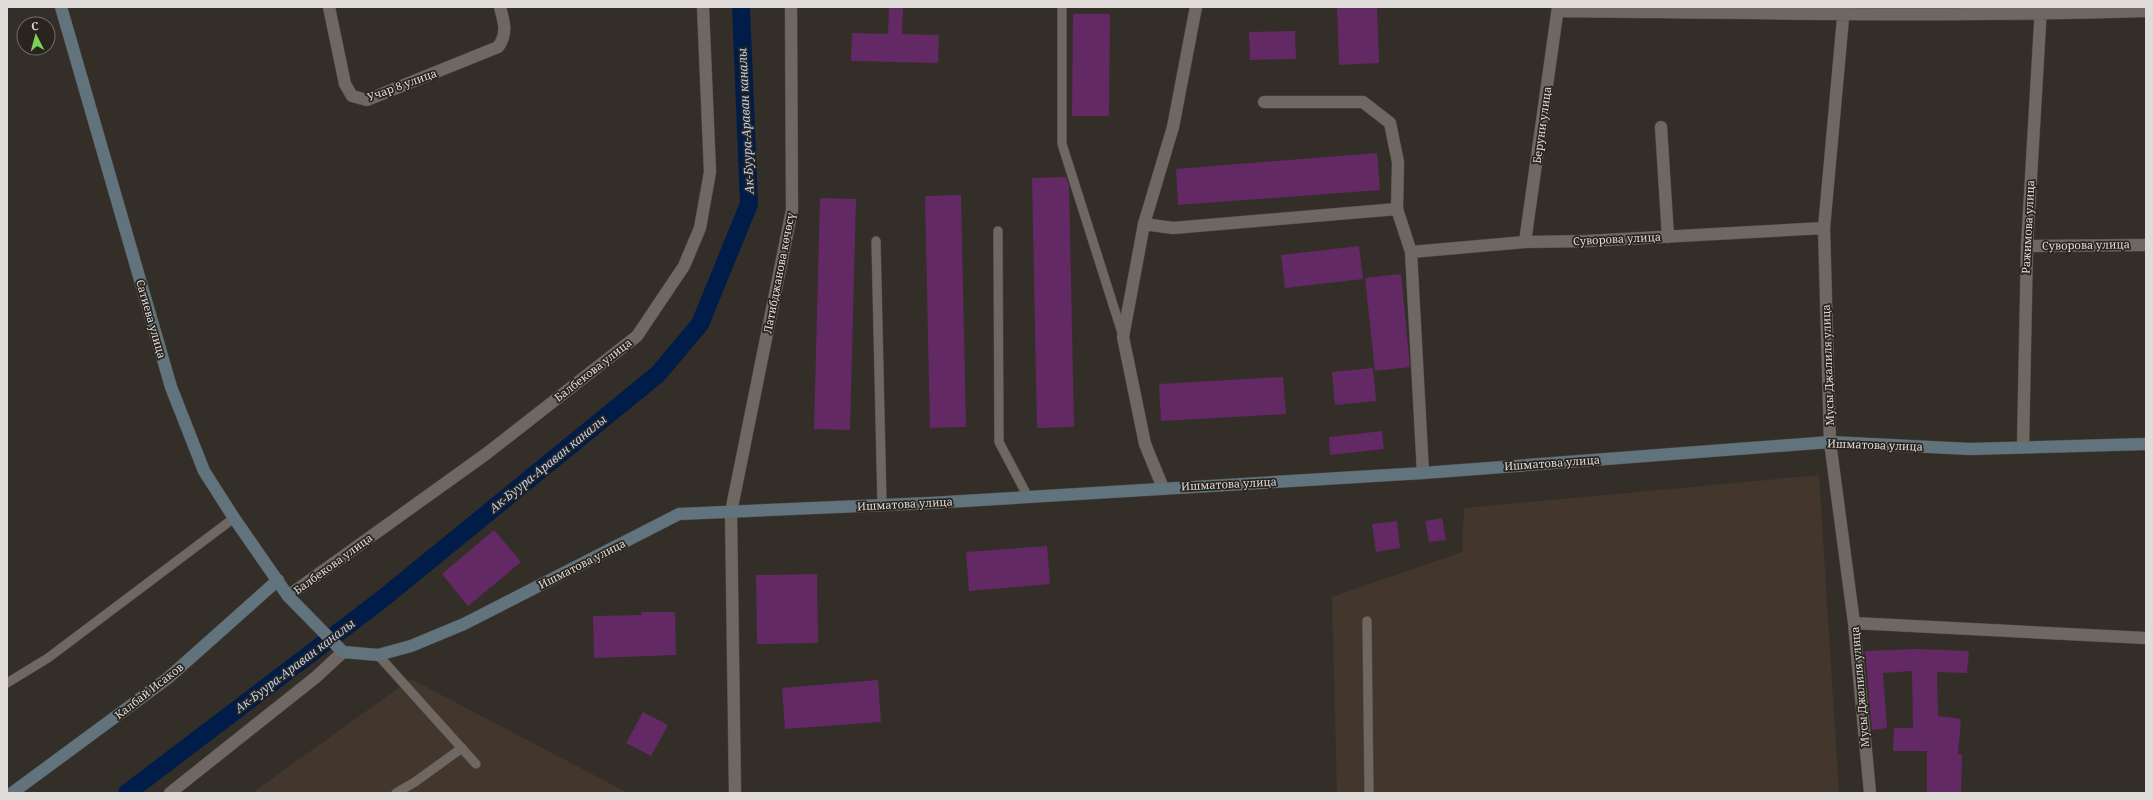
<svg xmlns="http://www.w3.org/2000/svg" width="2153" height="800" viewBox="0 0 2153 800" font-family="'Noto Serif',serif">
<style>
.built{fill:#42362d}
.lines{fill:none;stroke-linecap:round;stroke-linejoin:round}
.canal{stroke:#001c49;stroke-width:18}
.building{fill:#632964}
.lane-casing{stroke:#4f4945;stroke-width:10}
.street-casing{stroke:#4f4945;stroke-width:13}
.secondary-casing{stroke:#4f4945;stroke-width:13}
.lane{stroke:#6f6761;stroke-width:9}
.street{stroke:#6f6761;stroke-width:12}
.secondary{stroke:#61747d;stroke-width:12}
.labels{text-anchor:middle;stroke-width:3.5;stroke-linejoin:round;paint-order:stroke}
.street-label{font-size:11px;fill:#dfdbd8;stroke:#2a241f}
.water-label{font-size:12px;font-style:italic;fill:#b7d1f5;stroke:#2a241f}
</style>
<rect width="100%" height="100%" fill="#342e29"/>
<!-- built -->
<path class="built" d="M 1819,475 L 1839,793 L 1337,793 L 1332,597 L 1462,552 L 1464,508 Z
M 411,679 L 628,793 L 252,793 Z"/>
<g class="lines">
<!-- canal -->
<path class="canal" d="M 127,793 L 381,600 L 658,374 L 700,324 L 749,204 L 741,7"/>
</g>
<!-- building -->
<path class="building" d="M 889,7 L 903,7 L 902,34 L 939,35 L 938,63 L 851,61 L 852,33 L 888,34 Z
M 1337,7 L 1377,7 L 1379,63 L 1339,65 Z
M 1073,14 L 1110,14 L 1109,116 L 1072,116 Z
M 1295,31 L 1296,59 L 1250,60 L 1249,32 Z
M 1377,153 L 1380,190 L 1178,205 L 1176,169 Z
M 1066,177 L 1069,185 L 1074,427 L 1037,428 L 1032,178 Z
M 961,195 L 966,427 L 930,428 L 925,196 Z
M 820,198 L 856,199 L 850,430 L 814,429 Z
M 1359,246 L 1363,279 L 1285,288 L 1281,255 Z
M 1401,274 L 1410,367 L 1375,371 L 1365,278 Z
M 1373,368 L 1376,401 L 1335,405 L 1332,372 Z
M 1283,377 L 1286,414 L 1161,421 L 1159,384 Z
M 1382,431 L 1384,449 L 1330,455 L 1329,437 Z
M 1442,518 L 1446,540 L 1429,542 L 1425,521 Z
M 1397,521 L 1400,548 L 1376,552 L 1372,524 Z
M 494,530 L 521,562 L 468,606 L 442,574 Z
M 1047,546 L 1050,584 L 969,591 L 966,552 Z
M 817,574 L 818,643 L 757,644 L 756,575 Z
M 641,612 L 675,612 L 676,655 L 594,658 L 593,616 L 642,615 Z
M 1917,649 L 1969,651 L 1967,673 L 1937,672 L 1938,716 L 1961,719 L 1958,754 L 1962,755 L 1961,793 L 1927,793 L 1927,751 L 1893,751 L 1894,728 L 1913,728 L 1912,671 L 1883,673 L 1887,728 L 1872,730 L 1865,651 Z
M 878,680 L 881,722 L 785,729 L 782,688 Z
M 643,712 L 668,725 L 651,756 L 626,743 Z"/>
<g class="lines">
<!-- lane casing -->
<g class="lane-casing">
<path id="lane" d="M 1062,7 L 1062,144 L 1123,336
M 998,231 L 999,442 L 1028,497
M 876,241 L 882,505
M 1367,621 L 1369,793
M 378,655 L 476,764
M 7,683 L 48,658 L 234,518
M 396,793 L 415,782 L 462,748"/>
</g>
<!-- street casing -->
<g class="street-casing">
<path id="street" d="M 329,7 L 345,84 L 352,96 L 367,100 L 498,47 C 508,34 504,22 500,7
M 1844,7 L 1824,228 L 1830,442 L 1854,623 L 1870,793
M 1558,11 C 1754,13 1950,17 2146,11
M 1264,102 L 1363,102 L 1390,123 L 1398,162 L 1397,209 L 1411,252 L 1423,473
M 1661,127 L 1668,237
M 1144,224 L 1173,228 L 1397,209
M 1525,242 L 1558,7
M 2027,246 L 2146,245
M 1411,252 L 1525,242 L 1587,241 L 1824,228
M 2023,447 L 2027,246 L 2041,7
M 1163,488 L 1145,444 L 1123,337 L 1144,224 L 1173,127 L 1196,7
M 288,596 L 486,454 L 637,336 L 684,266 L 700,228 L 710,172 L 703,7
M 1854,623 L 2146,638
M 170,793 L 316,677 L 343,652
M 735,793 L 731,512 L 792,210 L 791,7"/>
</g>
<!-- secondary casing -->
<g class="secondary-casing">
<path id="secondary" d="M 61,7 L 171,387 L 204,471 L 234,518 L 288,596 L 343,652 L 378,655 L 411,646 L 464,624 L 679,514 L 930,503 L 1423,473 L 1830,442 L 1970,449 L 2146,444
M 12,793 L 168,678 L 278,580"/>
</g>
<!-- lane -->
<use href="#lane" class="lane"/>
<!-- street -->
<use href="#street" class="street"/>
<!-- secondary -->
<use href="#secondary" class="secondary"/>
</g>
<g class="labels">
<!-- street labels -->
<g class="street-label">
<text transform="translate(402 85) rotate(-20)" y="4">Учар 8 улица</text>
<text transform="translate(1542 125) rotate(-82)" y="4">Беруни улица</text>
<text transform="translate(2028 227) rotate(-87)" y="4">Ражимова улица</text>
<text transform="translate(1617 239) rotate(-3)" y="4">Суворова улица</text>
<text transform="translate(2086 245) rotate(-1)" y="4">Суворова улица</text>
<text transform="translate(779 273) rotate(-79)" y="4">Латибджанова көчөсү</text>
<text transform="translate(151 319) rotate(74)" y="4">Сатиева улица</text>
<text transform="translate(1828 365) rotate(-92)" y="4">Мусы Джалиля улица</text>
<text transform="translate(593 370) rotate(-38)" y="4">Балбекова улица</text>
<text transform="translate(1875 445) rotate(2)" y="4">Ишматова улица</text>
<text transform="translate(1552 463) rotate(-4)" y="4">Ишматова улица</text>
<text transform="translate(1229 484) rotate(-3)" y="4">Ишматова улица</text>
<text transform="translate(905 504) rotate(-3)" y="4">Ишматова улица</text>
<text transform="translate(333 564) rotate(-36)" y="4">Балбекова улица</text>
<text transform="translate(582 564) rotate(-27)" y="4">Ишматова улица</text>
<text transform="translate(1860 687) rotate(-95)" y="4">Мусы Джалиля улица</text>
<text transform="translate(149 691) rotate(-38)" y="4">Калбай Исаков</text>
</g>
<!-- water labels -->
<g class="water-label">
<text transform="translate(746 121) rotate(-93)" y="4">Ак-Буура-Араван каналы</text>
<text transform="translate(548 464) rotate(-39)" y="4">Ак-Буура-Араван каналы</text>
<text transform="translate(295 666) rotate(-37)" y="4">Ак-Буура-Араван каналы</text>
</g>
</g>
<!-- border -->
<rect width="2153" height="800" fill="none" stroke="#dfdbd8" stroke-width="16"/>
<!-- north arrow -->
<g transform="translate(36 36) rotate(354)"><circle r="19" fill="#2a241f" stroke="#726d69"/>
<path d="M0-3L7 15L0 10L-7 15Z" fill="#7dd154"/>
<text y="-6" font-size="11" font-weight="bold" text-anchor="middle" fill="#dfdbd8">С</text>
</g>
</svg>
